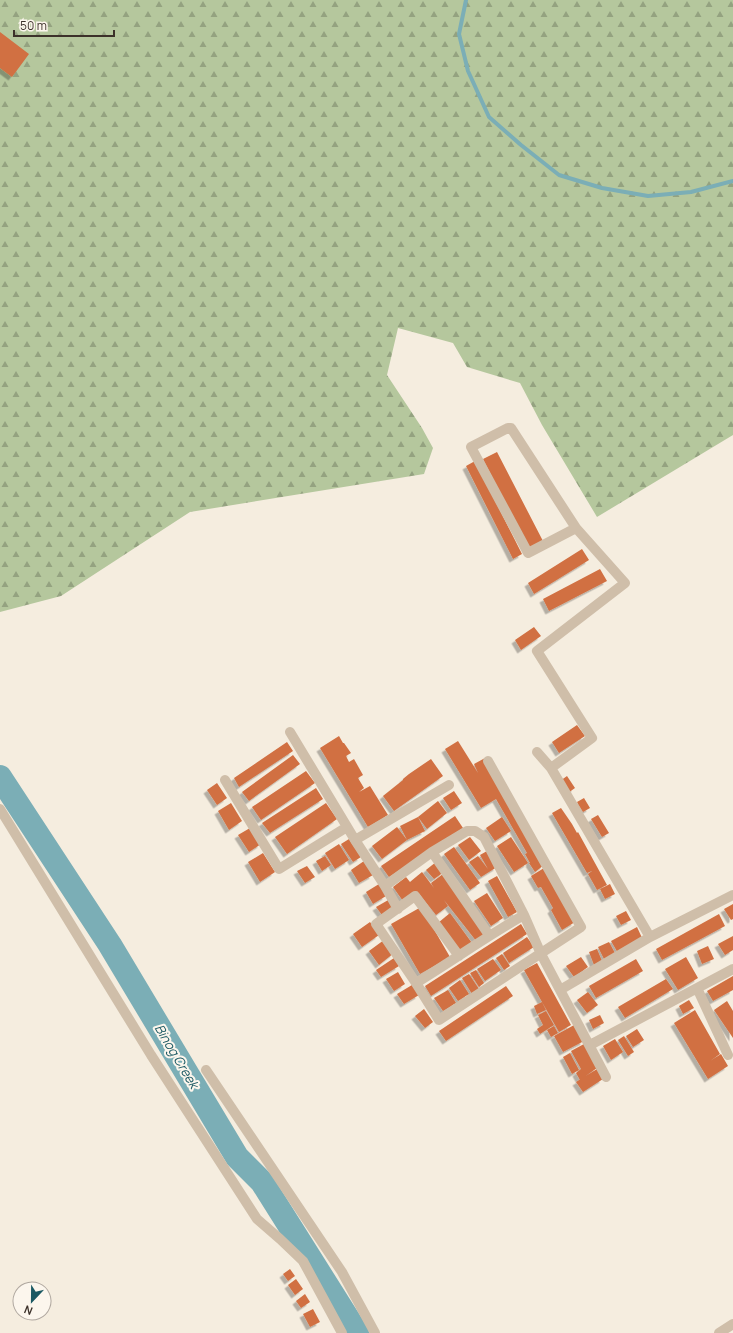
<svg xmlns="http://www.w3.org/2000/svg" width="733" height="1333" viewBox="0 0 733 1333" font-family="Manrope,sans-serif">
<style>
.forest{fill:url(#forest-firs)}
.lines{fill:none;stroke-linecap:round;stroke-linejoin:round}
.stream{stroke:#7baeb6;stroke-width:4}
.river{stroke:#7baeb6;stroke-width:24}
.building{fill:#d17042;filter:url(#shadow)}
.minor{stroke:#cfbea9;stroke-width:10}
.labels{text-anchor:middle;stroke-width:4;stroke-linejoin:round;paint-order:stroke}
.water-label{font-size:13px;font-style:italic;fill:#1a5862;stroke:#fcf6ed}
</style>
<defs>
<pattern id="forest-firs" width="22" height="20" patternUnits="userSpaceOnUse"><rect width="22" height="20" fill="#b5c79d"/><path d="M5 1l3.5 6h-7zM16 11l3.5 6h-7z" fill="#94a280"/></pattern>
<filter id="shadow"><feDropShadow dx="-3.5" dy="3.5" stdDeviation="0" flood-color="#0004"/></filter>
</defs>
<rect width="100%" height="100%" fill="#f5eddf"/>
<!-- forest -->
<path class="forest" d="M 0,0 L 733,0 L 733,435 L 597,517 L 542,425 L 520,383 L 467,367 L 453,343 L 398,328 L 387,375 L 422,428 L 433,448 L 424,474 L 190,512 L 61,596 L 0,612 Z"/>
<g class="lines">
<!-- stream -->
<path class="stream" d="M 466,0 L 459,34 L 468,71 L 489,117 L 521,145 L 559,175 L 602,188 L 648,196 L 691,192 L 733,181"/>
<!-- river -->
<path class="river" d="M 0,777 L 110,945 L 237,1157 L 262,1182 L 357,1333"/>
</g>
<!-- building -->
<path class="building" d="M 0,32 L 29,54 L 12,77 L 0,68 Z
M 497,452 L 544,543 L 529,550 L 483,459 Z
M 475,461 L 522,554 L 513,559 L 466,466 Z
M 582,549 L 589,560 L 534,594 L 528,583 Z
M 600,569 L 607,581 L 549,611 L 543,599 Z
M 534,627 L 541,636 L 521,650 L 515,640 Z
M 577,725 L 585,736 L 559,753 L 552,742 Z
M 339,736 L 343,743 L 344,743 L 351,753 L 346,756 L 349,762 L 354,759 L 363,775 L 358,778 L 364,788 L 359,792 L 370,786 L 388,815 L 368,827 L 320,748 Z
M 458,741 L 478,773 L 474,764 L 485,758 L 544,865 L 535,872 L 529,863 L 530,863 L 525,854 L 527,853 L 496,799 L 481,808 L 445,749 Z
M 287,742 L 293,751 L 239,787 L 234,778 Z
M 293,755 L 300,764 L 249,801 L 242,792 Z
M 431,759 L 443,776 L 394,811 L 383,796 L 403,780 L 403,779 L 409,774 Z
M 306,771 L 315,783 L 261,820 L 252,807 Z
M 567,776 L 575,788 L 568,793 L 560,781 Z
M 217,783 L 227,798 L 217,805 L 207,790 Z
M 316,788 L 323,799 L 270,833 L 262,823 Z
M 454,791 L 462,803 L 451,810 L 443,798 Z
M 584,798 L 590,808 L 583,812 L 577,802 Z
M 438,801 L 447,813 L 427,829 L 418,817 Z
M 231,803 L 242,821 L 229,830 L 218,811 Z
M 326,803 L 337,819 L 287,854 L 275,837 Z
M 561,808 L 572,824 L 568,827 L 572,824 L 577,833 L 578,832 L 607,885 L 597,890 L 588,874 L 592,871 L 587,873 L 552,813 Z
M 598,815 L 609,833 L 602,837 L 591,819 Z
M 455,816 L 463,828 L 389,877 L 381,866 Z
M 418,817 L 425,831 L 407,840 L 382,859 L 372,846 L 397,827 L 407,840 L 400,826 Z
M 502,817 L 511,831 L 495,841 L 486,828 Z
M 250,828 L 261,844 L 249,852 L 238,835 Z
M 470,837 L 481,851 L 469,860 L 458,845 Z
M 511,837 L 528,863 L 514,872 L 497,846 Z
M 349,839 L 361,857 L 353,862 L 341,844 Z
M 339,844 L 349,860 L 335,869 L 325,853 Z
M 454,847 L 480,883 L 470,890 L 444,854 Z
M 487,851 L 497,867 L 481,877 L 469,862 L 478,856 L 488,869 L 480,855 Z
M 263,853 L 275,872 L 260,882 L 248,862 Z
M 325,856 L 331,865 L 322,871 L 316,861 Z
M 364,861 L 373,875 L 359,883 L 351,870 Z
M 436,862 L 444,872 L 434,879 L 426,870 Z
M 307,866 L 315,877 L 305,883 L 297,871 Z
M 544,868 L 564,902 L 558,906 L 564,902 L 575,922 L 562,930 L 551,910 L 553,908 L 541,887 L 538,888 L 531,876 Z
M 422,872 L 434,888 L 431,883 L 443,874 L 486,935 L 477,942 L 444,900 L 448,906 L 436,915 L 417,891 L 403,901 L 393,887 L 406,877 L 410,882 Z
M 497,876 L 517,912 L 508,917 L 488,881 Z
M 379,884 L 386,896 L 373,904 L 366,892 Z
M 610,884 L 615,894 L 605,899 L 600,889 Z
M 487,893 L 503,918 L 491,926 L 474,901 Z
M 390,899 L 395,907 L 382,915 L 376,907 Z
M 733,904 L 733,919 L 731,920 L 724,909 Z
M 421,907 L 450,957 L 420,974 L 391,924 Z
M 626,911 L 631,920 L 621,925 L 616,916 Z
M 450,913 L 472,943 L 461,952 L 438,923 Z
M 719,914 L 725,926 L 662,960 L 656,949 Z
M 370,922 L 379,935 L 362,947 L 353,934 Z
M 521,924 L 527,934 L 431,996 L 425,986 Z
M 637,927 L 643,940 L 618,953 L 611,941 Z
M 733,936 L 733,950 L 725,955 L 718,944 Z
M 527,937 L 534,947 L 509,963 L 503,953 Z
M 384,940 L 394,953 L 379,965 L 369,951 Z
M 609,942 L 616,955 L 605,961 L 598,947 Z
M 708,946 L 714,959 L 702,964 L 697,951 Z
M 597,949 L 602,961 L 594,965 L 589,952 Z
M 502,954 L 510,966 L 504,970 L 496,958 Z
M 581,957 L 588,967 L 574,977 L 566,966 Z
M 686,957 L 698,978 L 678,990 L 665,969 Z
M 394,958 L 399,966 L 381,977 L 376,970 Z
M 493,959 L 501,970 L 485,981 L 477,969 Z
M 636,959 L 643,971 L 596,998 L 589,986 Z
M 537,963 L 571,1025 L 559,1032 L 555,1025 L 556,1024 L 555,1025 L 524,970 Z
M 476,970 L 484,983 L 479,987 L 470,973 Z
M 398,972 L 405,984 L 394,991 L 386,979 Z
M 469,974 L 479,989 L 472,994 L 462,978 Z
M 733,976 L 733,990 L 713,1001 L 707,991 Z
M 666,979 L 673,989 L 625,1018 L 618,1007 Z
M 460,980 L 469,994 L 458,1001 L 449,988 Z
M 412,985 L 419,995 L 404,1004 L 397,994 Z
M 506,986 L 513,996 L 446,1041 L 439,1031 Z
M 448,990 L 456,1003 L 443,1011 L 434,998 Z
M 588,992 L 598,1005 L 587,1013 L 577,1000 Z
M 689,1000 L 694,1008 L 683,1014 L 679,1006 Z
M 727,1001 L 733,1011 L 733,1038 L 714,1010 Z
M 542,1002 L 546,1010 L 537,1014 L 534,1006 Z
M 424,1009 L 433,1022 L 425,1028 L 415,1016 Z
M 695,1010 L 720,1054 L 710,1061 L 721,1054 L 728,1066 L 708,1079 L 674,1023 Z
M 546,1011 L 554,1025 L 540,1034 L 537,1029 L 543,1025 L 538,1015 Z
M 600,1015 L 604,1023 L 593,1029 L 589,1020 Z
M 576,1024 L 584,1041 L 563,1052 L 554,1036 Z
M 554,1026 L 558,1033 L 551,1037 L 547,1030 Z
M 637,1029 L 644,1040 L 633,1047 L 626,1036 Z
M 624,1036 L 634,1052 L 628,1056 L 618,1040 Z
M 615,1039 L 623,1052 L 611,1060 L 603,1046 Z
M 584,1044 L 597,1068 L 580,1080 L 576,1073 L 581,1069 L 571,1051 Z
M 570,1053 L 579,1070 L 572,1074 L 563,1057 Z
M 597,1069 L 603,1079 L 583,1092 L 576,1082 Z
M 290,1269 L 295,1276 L 288,1281 L 283,1274 Z
M 296,1279 L 303,1289 L 295,1295 L 288,1285 Z
M 305,1294 L 310,1302 L 301,1308 L 296,1301 Z
M 313,1309 L 320,1322 L 310,1327 L 303,1314 Z"/>
<g class="lines">
<!-- minor -->
<path class="minor" d="M 290,732 L 355,840 L 385,886 L 398,909
M 537,752 L 551,768 L 650,937
M 551,768 L 592,738 L 537,651 L 625,583 L 576,528 L 528,553 L 471,447 L 508,428 L 511,428 L 576,528
M 225,780 L 279,869 L 347,827
M 0,809 L 151,1055 L 257,1219 L 280,1239 L 303,1261 L 342,1333
M 355,840 L 449,785
M 432,852 L 489,935
M 385,886 L 432,852 L 467,831 L 475,831 L 484,837 L 524,915 L 541,954 L 606,1077
M 459,956 L 415,896 L 376,924 L 416,983 L 439,1020 L 581,927 L 488,761
M 416,983 C 452,961 487,936 524,915
M 697,988 L 728,1055
M 560,990 L 650,937 L 733,895
M 590,1045 L 733,969
M 206,1070 L 342,1272 L 375,1333
M 719,1333 L 733,1324"/>
</g>
<g class="labels">
<!-- water labels -->
<g class="water-label">
<text transform="translate(177 1056) rotate(59)" y="5">Binog Creek</text>
</g>
</g>
<!-- north arrow -->
<g transform="translate(32 1301) rotate(202)"><circle r="19" fill="#fcf6ed" stroke="#afa79f"/>
<path d="M0-3L7 15L0 10L-7 15Z" fill="#1a5862"/>
<text y="-6" font-size="11" font-weight="bold" text-anchor="middle" fill="#3c312a">N</text>
</g>
<!-- scale -->
<path d="M14 30v6h100v-6" fill="none" stroke="#3c312a" stroke-width="2"/>
<text x="20" y="30" font-size="12" fill="#3c312a" stroke="#fcf6ed" stroke-width="3" paint-order="stroke">50 m</text>
</svg>
